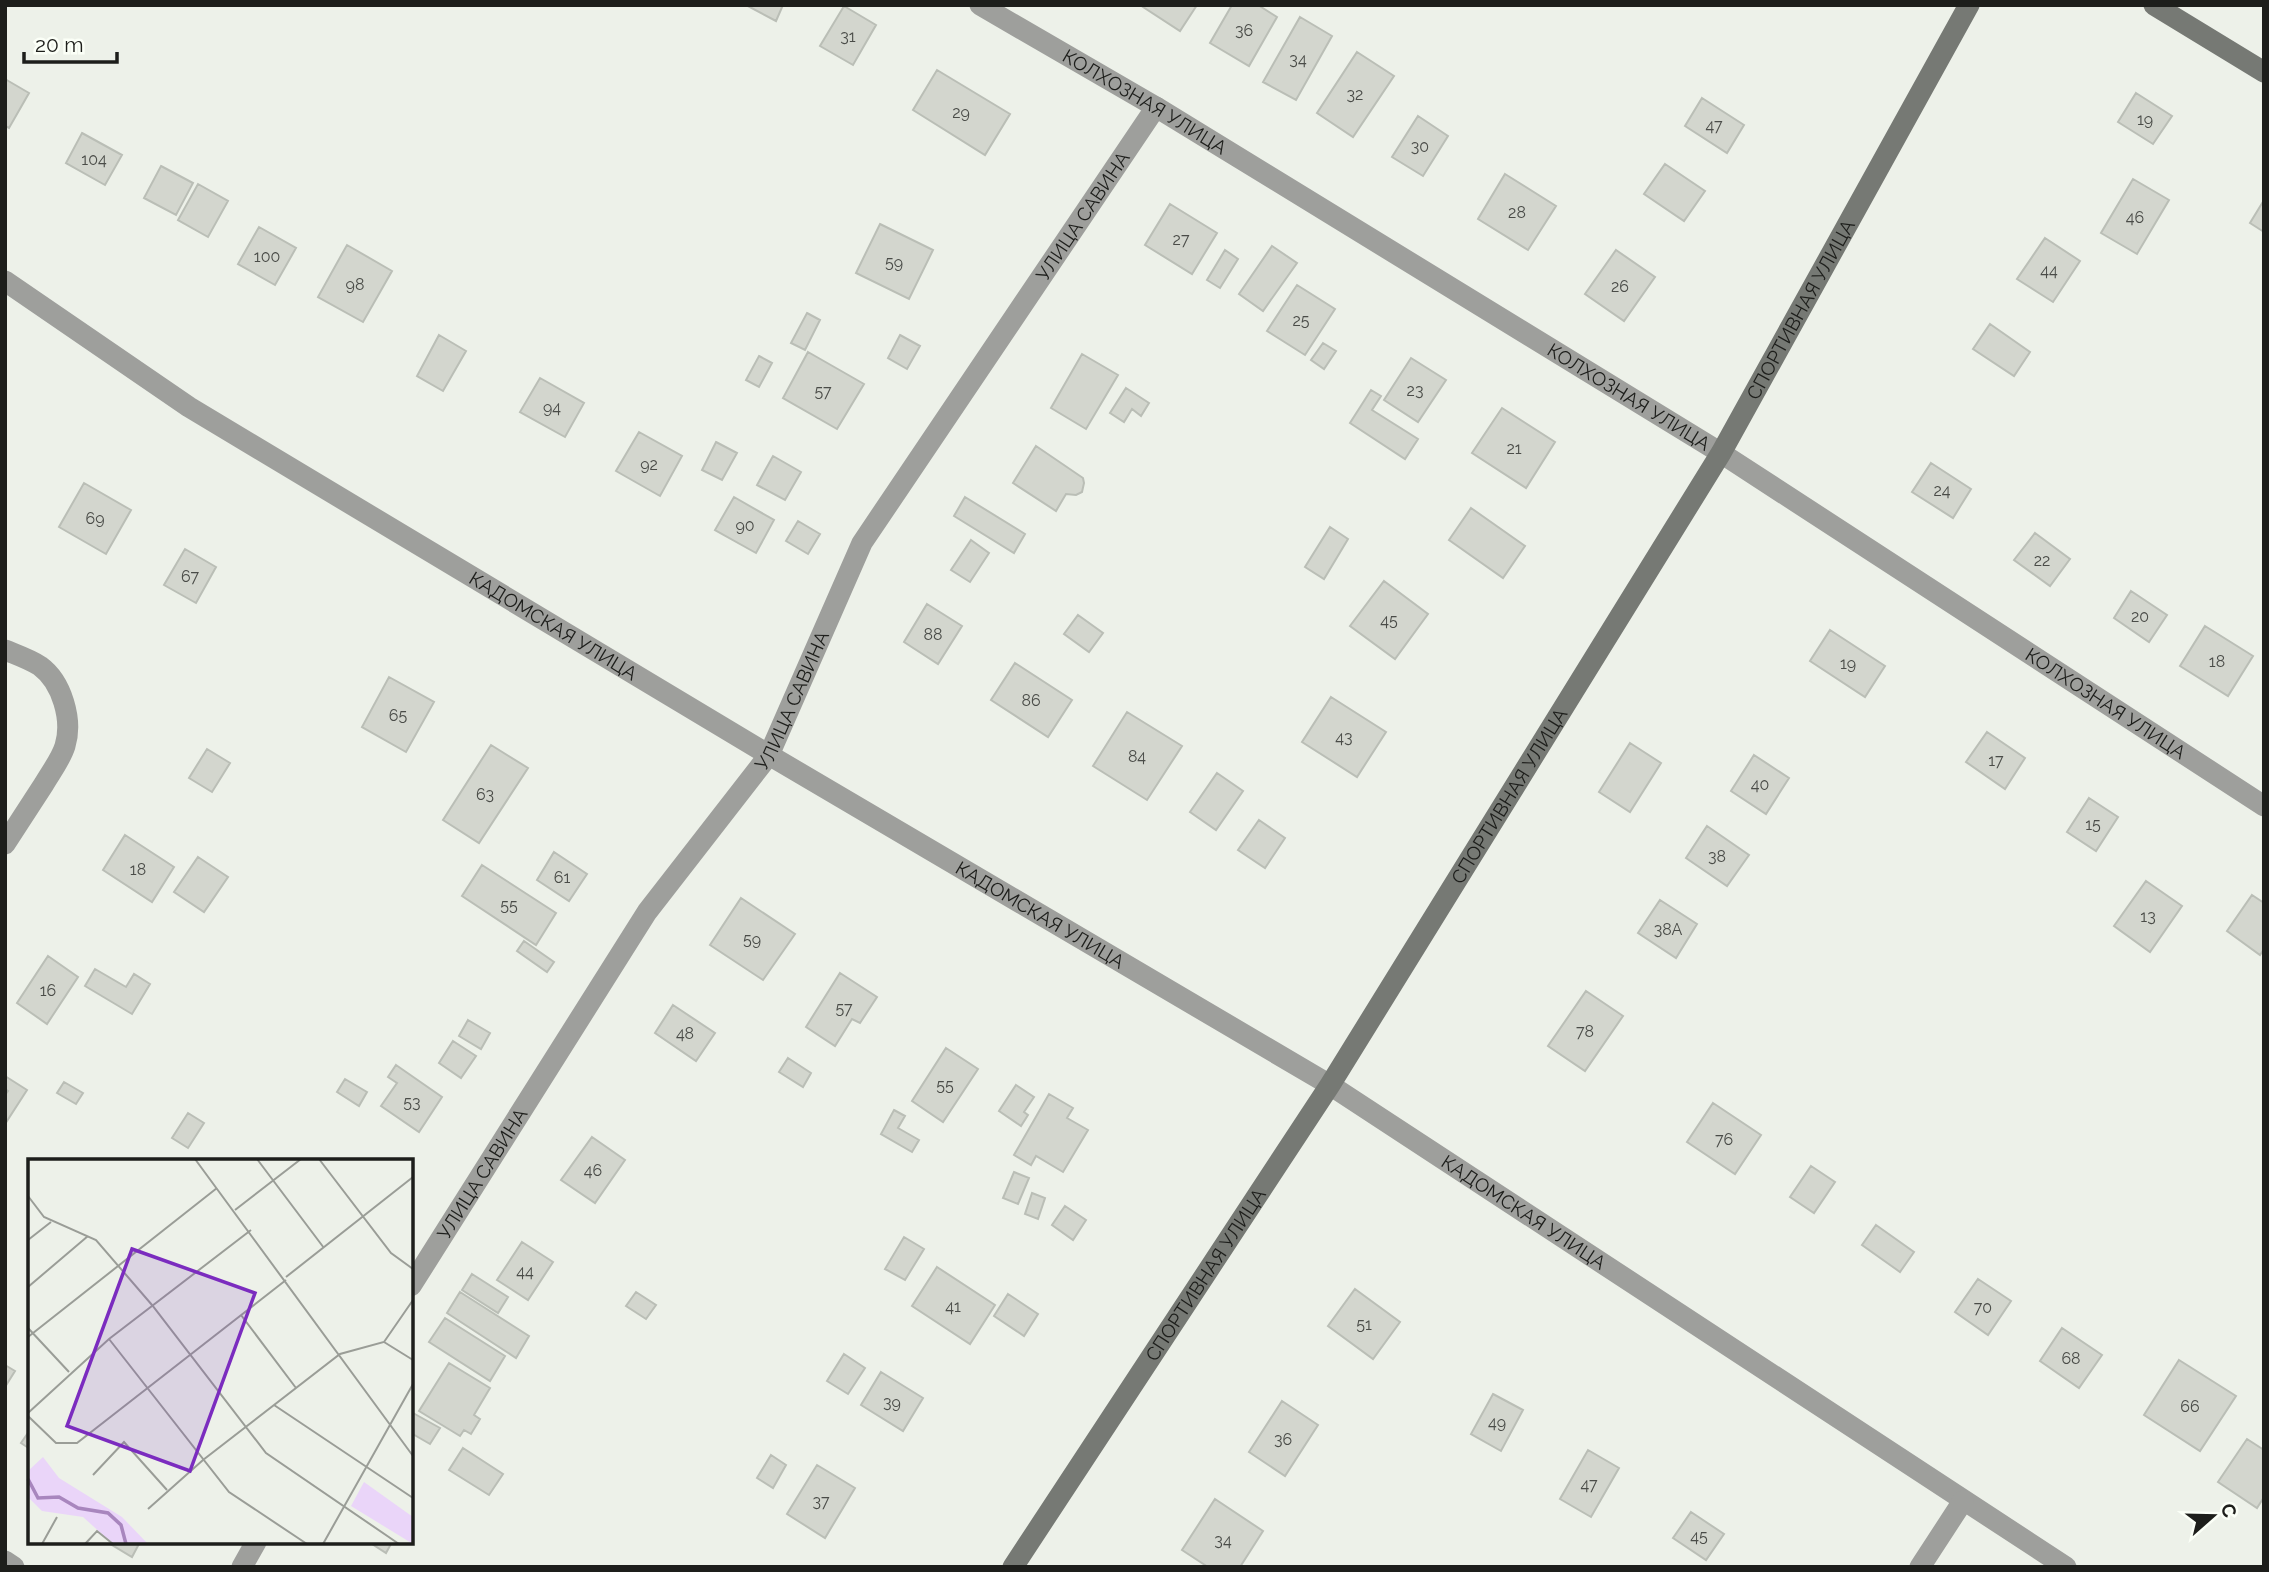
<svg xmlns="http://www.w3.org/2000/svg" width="2269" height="1572" viewBox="0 0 2269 1572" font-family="Raleway,sans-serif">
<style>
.building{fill:#d3d6ce;stroke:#babeb6;stroke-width:2}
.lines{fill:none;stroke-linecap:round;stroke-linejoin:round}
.street{stroke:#9e9f9c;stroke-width:21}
.secondary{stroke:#767974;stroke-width:21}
.labels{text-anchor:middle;stroke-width:6;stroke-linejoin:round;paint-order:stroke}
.number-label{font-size:16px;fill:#4a4c48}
.street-label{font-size:19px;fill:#1d1e1b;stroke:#fbfff7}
.inset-river{fill:none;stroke:#a886be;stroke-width:3.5}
.inset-road{fill:none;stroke:#9a9d97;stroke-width:2}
.view{fill:#7b2cbf;fill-opacity:0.15;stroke:#7b2cbf;stroke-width:3.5}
.inset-edge{fill:none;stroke:#1d1e1b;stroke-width:3.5}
</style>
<rect width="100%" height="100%" fill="#edf1e9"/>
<!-- building -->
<path class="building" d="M 746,5 L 783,5 L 776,21 Z
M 1140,5 L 1197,5 L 1180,31 Z
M 1232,5 L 1258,5 L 1277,17 L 1249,66 L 1210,43 Z
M 844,6 L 876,25 L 853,65 L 820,46 Z
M 1300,17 L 1332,36 L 1296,100 L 1263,82 Z
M 1357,52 L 1394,76 L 1353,137 L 1317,113 Z
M 937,70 L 1010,114 L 985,155 L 913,110 Z
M 5,79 L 29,93 L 9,128 L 5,126 Z
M 2136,93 L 2172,116 L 2153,144 L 2118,122 Z
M 1702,98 L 1744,125 L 1727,153 L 1685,126 Z
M 1418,116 L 1448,136 L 1423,176 L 1392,157 Z
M 82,133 L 122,155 L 105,185 L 66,163 Z
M 1665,164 L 1705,191 L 1684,221 L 1644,194 Z
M 161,166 L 193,183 L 176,215 L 144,198 Z
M 1505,174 L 1556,206 L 1528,250 L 1478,219 Z
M 2133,179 L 2169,200 L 2137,254 L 2101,233 Z
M 198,184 L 228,201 L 208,237 L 178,220 Z
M 2264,200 L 2264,232 L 2250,223 Z
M 1170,204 L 1217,233 L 1192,274 L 1145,245 Z
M 880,224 L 933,250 L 909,299 L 856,273 Z
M 259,227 L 296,248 L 275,285 L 238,264 Z
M 2045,238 L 2080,261 L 2053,302 L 2017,279 Z
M 347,245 L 392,271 L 363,322 L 318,297 Z
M 1272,246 L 1297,263 L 1263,311 L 1239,294 Z
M 1225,250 L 1238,259 L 1220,288 L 1207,280 Z
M 1616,250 L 1655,277 L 1624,321 L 1585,294 Z
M 1297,285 L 1335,309 L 1305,355 L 1267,331 Z
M 807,313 L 820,320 L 805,350 L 791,343 Z
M 1990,324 L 2030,352 L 2014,376 L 1973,349 Z
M 439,335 L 466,351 L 443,391 L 417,376 Z
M 900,335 L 920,346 L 907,369 L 888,358 Z
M 1323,343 L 1336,351 L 1324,369 L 1311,360 Z
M 808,352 L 864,384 L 837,429 L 783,398 Z
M 1082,354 L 1118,375 L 1086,429 L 1051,408 Z
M 759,356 L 772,363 L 759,387 L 746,380 Z
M 1411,358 L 1446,380 L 1418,422 L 1384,400 Z
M 540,378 L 584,403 L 565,437 L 520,412 Z
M 1126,388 L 1149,403 L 1141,416 L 1132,409 L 1124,422 L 1110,413 Z
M 1371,390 L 1381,396 L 1372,410 L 1418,439 L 1405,459 L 1350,423 Z
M 1502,408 L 1555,442 L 1526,488 L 1472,453 Z
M 639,432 L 682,456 L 660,496 L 616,471 Z
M 716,442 L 737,453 L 722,480 L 702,470 Z
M 1036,446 L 1083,478 L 1084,483 L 1082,492 L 1076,495 L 1066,494 L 1056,511 L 1013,483 Z
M 773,456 L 801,472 L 785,500 L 757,485 Z
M 1931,463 L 1971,489 L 1953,518 L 1912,492 Z
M 84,483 L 131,510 L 106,554 L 59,527 Z
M 734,497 L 774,520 L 756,553 L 715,530 Z
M 965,497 L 1025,534 L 1014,553 L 954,516 Z
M 1471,508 L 1525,546 L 1503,578 L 1449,540 Z
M 798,521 L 820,534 L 808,554 L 786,541 Z
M 1330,527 L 1348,539 L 1324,579 L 1305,567 Z
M 2035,533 L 2070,559 L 2050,586 L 2014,560 Z
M 971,540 L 989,553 L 970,582 L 951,570 Z
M 185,549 L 216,567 L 196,603 L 164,585 Z
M 1384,581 L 1428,614 L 1395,659 L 1350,626 Z
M 2131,591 L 2167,615 L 2149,642 L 2114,618 Z
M 927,604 L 962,626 L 938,664 L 904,642 Z
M 1078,615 L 1103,633 L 1089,652 L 1064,634 Z
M 2205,626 L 2253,656 L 2228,696 L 2180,666 Z
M 1830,630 L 1885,666 L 1865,697 L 1810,661 Z
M 1015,663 L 1072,700 L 1048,737 L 991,700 Z
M 389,677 L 434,702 L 406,752 L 362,727 Z
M 1331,697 L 1386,732 L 1357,777 L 1302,742 Z
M 1127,712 L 1182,746 L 1147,800 L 1093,766 Z
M 1987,732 L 2025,758 L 2005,789 L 1966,762 Z
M 1630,743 L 1661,763 L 1630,812 L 1599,792 Z
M 491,745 L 528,768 L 479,843 L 443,820 Z
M 207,749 L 230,763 L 212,792 L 189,778 Z
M 1754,755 L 1789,778 L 1766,814 L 1731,791 Z
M 1217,773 L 1243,791 L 1216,830 L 1190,812 Z
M 2089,798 L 2118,817 L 2096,851 L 2067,832 Z
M 1259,820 L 1285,838 L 1265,868 L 1238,850 Z
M 1707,826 L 1749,855 L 1727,886 L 1686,858 Z
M 125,835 L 174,867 L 152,902 L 103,870 Z
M 554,852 L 587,874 L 569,901 L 537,880 Z
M 198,857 L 228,877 L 204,912 L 174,892 Z
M 482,865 L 556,913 L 536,945 L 462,896 Z
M 2146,881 L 2182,906 L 2150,952 L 2114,926 Z
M 2252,895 L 2264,903 L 2264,949 L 2260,955 L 2227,931 Z
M 741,898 L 795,934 L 763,980 L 710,945 Z
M 1660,900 L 1697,924 L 1676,958 L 1638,933 Z
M 524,941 L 554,962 L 547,972 L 517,951 Z
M 48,956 L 78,977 L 47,1024 L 17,1003 Z
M 95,969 L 126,987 L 134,974 L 150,984 L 132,1014 L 85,986 Z
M 840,973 L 877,997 L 860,1023 L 852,1019 L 835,1046 L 806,1027 Z
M 1586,991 L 1623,1016 L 1585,1071 L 1548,1046 Z
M 673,1005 L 715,1033 L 696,1061 L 655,1033 Z
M 468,1020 L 490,1033 L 481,1049 L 459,1036 Z
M 453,1041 L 476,1056 L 461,1078 L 439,1063 Z
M 946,1048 L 978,1069 L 943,1122 L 912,1101 Z
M 788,1058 L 811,1073 L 803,1087 L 779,1072 Z
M 396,1065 L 442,1097 L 419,1132 L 381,1106 L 397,1083 L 388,1077 Z
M 5,1076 L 27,1090 L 5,1124 L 5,1095 L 8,1091 L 5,1089 Z
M 345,1079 L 367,1092 L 359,1106 L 337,1092 Z
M 64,1082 L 83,1093 L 76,1104 L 57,1093 Z
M 1016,1085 L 1034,1097 L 1024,1112 L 1028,1115 L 1021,1126 L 999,1111 Z
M 1049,1094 L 1073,1108 L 1067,1118 L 1088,1130 L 1063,1172 L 1036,1156 L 1031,1165 L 1014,1155 Z
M 1713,1103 L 1761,1135 L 1735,1174 L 1687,1142 Z
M 894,1110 L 905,1116 L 898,1128 L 919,1140 L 912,1152 L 881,1134 Z
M 188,1113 L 204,1123 L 188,1148 L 172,1138 Z
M 592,1137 L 625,1160 L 595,1203 L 561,1180 Z
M 1811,1166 L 1835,1182 L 1814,1213 L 1790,1197 Z
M 1014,1172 L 1029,1178 L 1018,1204 L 1003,1198 Z
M 1032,1193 L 1045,1198 L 1038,1219 L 1025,1214 Z
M 1065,1206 L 1086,1220 L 1073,1240 L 1052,1225 Z
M 1876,1225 L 1914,1252 L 1900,1272 L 1862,1245 Z
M 904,1237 L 924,1249 L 905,1280 L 885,1269 Z
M 522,1242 L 553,1262 L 528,1300 L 497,1280 Z
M 937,1267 L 995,1305 L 970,1344 L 912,1306 Z
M 472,1274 L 508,1297 L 498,1313 L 462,1290 Z
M 1978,1279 L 2011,1301 L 1988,1335 L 1955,1312 Z
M 1355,1289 L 1400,1322 L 1373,1359 L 1328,1326 Z
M 460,1292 L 529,1336 L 516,1358 L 447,1313 Z
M 636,1292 L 656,1305 L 646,1319 L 626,1306 Z
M 1008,1294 L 1038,1314 L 1024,1336 L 994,1316 Z
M 445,1318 L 505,1356 L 490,1381 L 429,1342 Z
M 2062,1328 L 2102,1355 L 2079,1388 L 2040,1361 Z
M 844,1354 L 865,1368 L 848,1394 L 827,1381 Z
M 2179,1360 L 2236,1396 L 2200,1451 L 2144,1415 Z
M 449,1363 L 490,1388 L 474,1415 L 480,1419 L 471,1434 L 464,1430 L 460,1436 L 419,1411 Z
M 5,1365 L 15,1371 L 5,1387 Z
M 881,1372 L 923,1398 L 903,1431 L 861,1405 Z
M 1493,1394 L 1523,1410 L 1501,1451 L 1471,1434 Z
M 1282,1401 L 1318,1425 L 1285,1476 L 1249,1452 Z
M 413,1413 L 440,1428 L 430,1444 L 411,1433 Z
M 30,1430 L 30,1449 L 21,1443 Z
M 2247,1439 L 2264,1450 L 2264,1497 L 2257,1508 L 2218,1482 Z
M 463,1448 L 503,1474 L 489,1495 L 449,1470 Z
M 1588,1450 L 1619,1468 L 1591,1517 L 1560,1499 Z
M 771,1455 L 786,1465 L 773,1488 L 757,1478 Z
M 817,1465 L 855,1488 L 825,1538 L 787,1514 Z
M 1215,1499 L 1263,1531 L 1240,1567 L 1208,1567 L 1182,1550 Z
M 1691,1512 L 1724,1534 L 1706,1560 L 1673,1538 Z
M 107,1542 L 140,1542 L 132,1557 Z
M 369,1542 L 392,1542 L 386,1553 Z"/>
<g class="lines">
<!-- street -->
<g class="street">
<path id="s1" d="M 980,5 L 1156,107 L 1721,453 L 2264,806"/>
<path id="s2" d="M 5,281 L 189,407 L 769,755 L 1330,1085 L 2066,1567"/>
<path d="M 5,650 C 17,655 29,659 40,666 C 62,682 73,720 65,746 C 61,759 51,772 44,784 C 31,804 18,824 5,844"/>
<path id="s3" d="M 411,1286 L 647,912 L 769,755 L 862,543 L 1156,107"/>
<path d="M 5,1561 L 14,1567"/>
<path d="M 242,1567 L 256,1542"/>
<path d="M 1920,1567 L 1963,1501"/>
</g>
<!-- secondary -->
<g class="secondary">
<path d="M 2154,5 L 2264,72"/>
<path id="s4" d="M 1013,1567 L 1330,1085 L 1721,453 L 1969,5"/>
</g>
</g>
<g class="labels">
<!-- number labels -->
<g class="number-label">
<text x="1244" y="36">36</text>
<text x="848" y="42">31</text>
<text x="1298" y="65">34</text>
<text x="1355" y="100">32</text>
<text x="961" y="118">29</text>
<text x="2145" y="125">19</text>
<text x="1714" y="131">47</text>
<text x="1420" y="152">30</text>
<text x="94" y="165">104</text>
<text x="1517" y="218">28</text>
<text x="2135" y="223">46</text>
<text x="1181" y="245">27</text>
<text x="267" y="262">100</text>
<text x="894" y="268">59</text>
<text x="2049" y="276">44</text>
<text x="355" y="290">98</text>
<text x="1620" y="292">26</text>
<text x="1301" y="326">25</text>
<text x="1415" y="396">23</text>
<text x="823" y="397">57</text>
<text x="552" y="413">94</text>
<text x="1514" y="454">21</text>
<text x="649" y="470">92</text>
<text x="1942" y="496">24</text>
<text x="95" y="524">69</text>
<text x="745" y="531">90</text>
<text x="2042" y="566">22</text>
<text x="190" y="582">67</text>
<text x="2140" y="622">20</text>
<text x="1389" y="626">45</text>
<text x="933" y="640">88</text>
<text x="2217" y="667">18</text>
<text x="1848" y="669">19</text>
<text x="1031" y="706">86</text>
<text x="398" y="721">65</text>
<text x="1344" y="743">43</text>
<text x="1137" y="762">84</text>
<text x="1996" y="766">17</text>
<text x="1760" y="790">40</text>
<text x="485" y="800">63</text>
<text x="2093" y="830">15</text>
<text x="1717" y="862">38</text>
<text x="138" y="875">18</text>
<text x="562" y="883">61</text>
<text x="509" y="911">55</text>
<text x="2148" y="922">13</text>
<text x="1668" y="935">38А</text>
<text x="752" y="945">59</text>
<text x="48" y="996">16</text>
<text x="844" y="1014">57</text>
<text x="1585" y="1037">78</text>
<text x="685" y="1039">48</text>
<text x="945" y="1091">55</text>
<text x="412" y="1108">53</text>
<text x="1724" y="1145">76</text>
<text x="593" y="1176">46</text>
<text x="525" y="1277">44</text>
<text x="953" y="1312">41</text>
<text x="1983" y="1313">70</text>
<text x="1364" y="1330">51</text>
<text x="2071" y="1364">68</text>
<text x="892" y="1408">39</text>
<text x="2190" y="1412">66</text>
<text x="1497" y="1428">49</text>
<text x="1283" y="1445">36</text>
<text x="1589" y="1490">47</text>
<text x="821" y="1507">37</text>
<text x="1699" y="1542">45</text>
<text x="1223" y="1546">34</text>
</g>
<!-- street labels -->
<g class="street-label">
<text dy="7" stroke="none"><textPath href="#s1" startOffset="191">КОЛХОЗНАЯ УЛИЦА</textPath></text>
<text dy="7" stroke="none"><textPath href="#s3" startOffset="1267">УЛИЦА САВИНА</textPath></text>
<text dy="7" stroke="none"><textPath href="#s4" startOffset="1484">СПОРТИВНАЯ УЛИЦА</textPath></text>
<text dy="7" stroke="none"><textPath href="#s1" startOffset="758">КОЛХОЗНАЯ УЛИЦА</textPath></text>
<text dy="7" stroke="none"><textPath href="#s2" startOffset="648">КАДОМСКАЯ УЛИЦА</textPath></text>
<text dy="7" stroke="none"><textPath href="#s3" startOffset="700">УЛИЦА САВИНА</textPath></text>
<text dy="7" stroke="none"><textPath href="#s1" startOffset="1325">КОЛХОЗНАЯ УЛИЦА</textPath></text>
<text dy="7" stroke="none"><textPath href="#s4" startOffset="917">СПОРТИВНАЯ УЛИЦА</textPath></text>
<text dy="7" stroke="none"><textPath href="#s2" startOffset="1214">КАДОМСКАЯ УЛИЦА</textPath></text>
<text dy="7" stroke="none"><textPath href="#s3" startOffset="133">УЛИЦА САВИНА</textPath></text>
<text dy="7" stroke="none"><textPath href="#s2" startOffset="1782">КАДОМСКАЯ УЛИЦА</textPath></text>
<text dy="7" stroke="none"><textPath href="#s4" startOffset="350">СПОРТИВНАЯ УЛИЦА</textPath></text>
</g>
</g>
<!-- overview -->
<g transform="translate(28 1159)">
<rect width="385" height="385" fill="#edf1e9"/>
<path d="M 15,298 L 31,319 L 94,358 L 120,385 L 85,385 L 55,358 L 14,352 L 0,338 L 0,312 ZM 336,323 L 385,358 L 385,385 L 323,347 Z" fill="#ead5f9"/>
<path class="inset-river" d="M 0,320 L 10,339 L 31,338 L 50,349 L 80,354 L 93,366 L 98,385"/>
<path class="inset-road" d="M 167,0 L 385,297M 229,0 L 296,89M 291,0 L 363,94 L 385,110M 0,37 L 16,58 L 68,81 L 124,146 L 238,294 L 371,385M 207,51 L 273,0M 0,81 L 23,63M 258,118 L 385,18M 0,128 L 60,77M 213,156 L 268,229M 0,169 L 41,213M 0,178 L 189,29M 81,180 L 201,333 L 279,385M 356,183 L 385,201M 246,246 L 385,339M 0,254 L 81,180 L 223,71M 0,257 L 28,284 L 49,284 L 258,121M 65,316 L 96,283 L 139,331M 120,350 L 175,301 L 312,195 L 356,183 L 385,141M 14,385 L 29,358M 57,385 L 69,372 L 85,385M 295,385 L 385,225"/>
<path class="view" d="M 104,90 L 227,134 L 162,312 L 39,267 Z"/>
<rect width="385" height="385" class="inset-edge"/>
</g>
<!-- border -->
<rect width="2269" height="1572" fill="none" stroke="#1d1e1b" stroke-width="14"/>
<!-- north arrow -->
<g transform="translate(2213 1516) rotate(70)" stroke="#fbfff7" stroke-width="5" paint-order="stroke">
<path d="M0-5L12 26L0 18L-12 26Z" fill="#1d1e1b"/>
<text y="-10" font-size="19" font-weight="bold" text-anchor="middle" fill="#1d1e1b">С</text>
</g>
<!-- scale -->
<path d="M24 52v10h93v-10" fill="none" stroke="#1d1e1b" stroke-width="3.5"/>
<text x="35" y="52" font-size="21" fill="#1d1e1b" stroke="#fbfff7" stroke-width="5" paint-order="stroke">20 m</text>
</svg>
